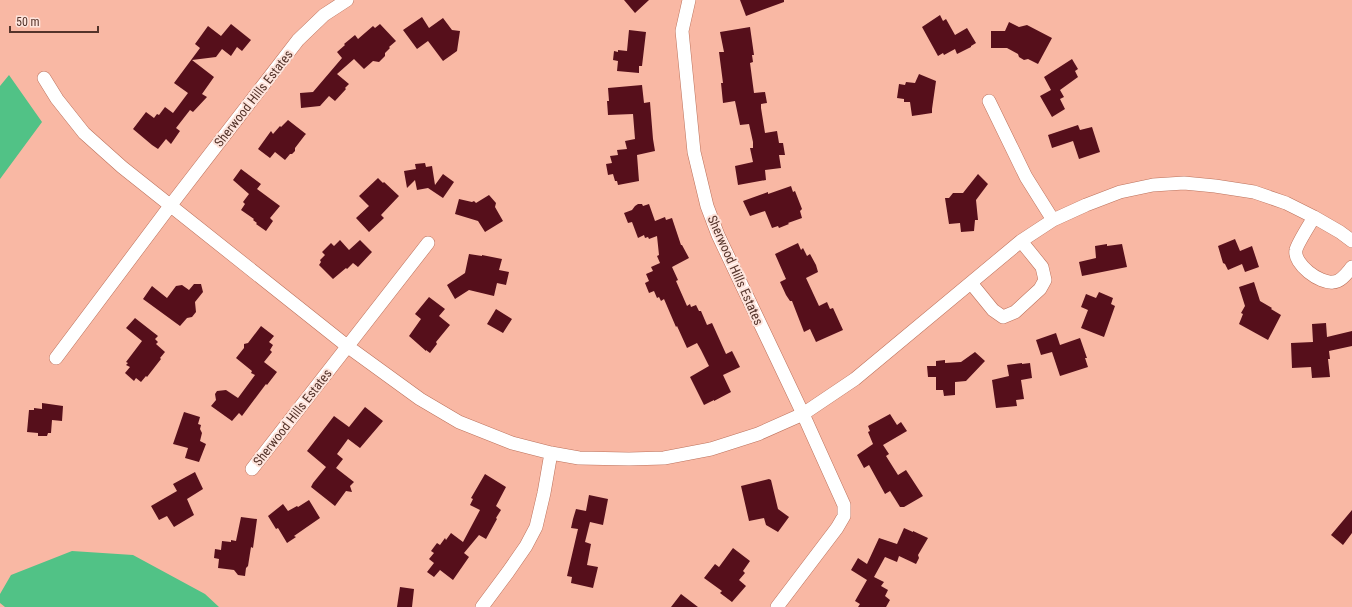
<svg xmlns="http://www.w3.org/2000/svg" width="1352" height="607" viewBox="0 0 1352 607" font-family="'Roboto Condensed',sans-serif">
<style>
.green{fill:#51c286}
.building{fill:#560f1b}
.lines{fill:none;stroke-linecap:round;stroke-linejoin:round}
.minor-casing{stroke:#bc715b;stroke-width:14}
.minor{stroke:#fff;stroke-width:13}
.labels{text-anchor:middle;stroke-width:4;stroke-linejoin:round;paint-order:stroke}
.street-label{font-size:13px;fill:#54332a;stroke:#fee4dc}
</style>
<rect width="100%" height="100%" fill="#f9b8a4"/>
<!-- green -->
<path class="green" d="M 9,75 L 42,122 L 0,179 L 0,86 Z
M 72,551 L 133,555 L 205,594 L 219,607 L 5,607 L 0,603 L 0,594 L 11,575 Z"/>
<!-- building -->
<path class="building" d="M 624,0 L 649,0 L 635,13 Z
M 740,0 L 784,0 L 784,2 L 746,16 Z
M 940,15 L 943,21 L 946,19 L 955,35 L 967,28 L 976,43 L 971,46 L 971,47 L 957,54 L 955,49 L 944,55 L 943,53 L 938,56 L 922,27 Z
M 422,17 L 429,28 L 443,18 L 452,30 L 460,31 L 457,51 L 443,61 L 428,41 L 417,49 L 403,30 Z
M 1009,22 L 1019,27 L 1027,25 L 1052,38 L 1038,64 L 1028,59 L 1024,60 L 1019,57 L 1018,54 L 1007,48 L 991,48 L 991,31 L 1005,31 Z
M 231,24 L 251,40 L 242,51 L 237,47 L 231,56 L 222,49 L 216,57 L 192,60 L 214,77 L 202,94 L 207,97 L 193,112 L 190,110 L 176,128 L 180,131 L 171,144 L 166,139 L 158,149 L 152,145 L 133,129 L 146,112 L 154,118 L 157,114 L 159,115 L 165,107 L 173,113 L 188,93 L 174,83 L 200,48 L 195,44 L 208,26 L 221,36 Z
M 380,24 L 396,41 L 389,47 L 390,48 L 385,53 L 385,56 L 379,62 L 373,61 L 364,69 L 354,59 L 337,74 L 349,84 L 345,88 L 346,89 L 335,101 L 329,96 L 320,106 L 301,108 L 300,93 L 313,92 L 342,58 L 337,52 L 345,45 L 344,44 L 355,35 L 358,39 L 373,26 L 375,28 Z
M 750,27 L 754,55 L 752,55 L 753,62 L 750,63 L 754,93 L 765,92 L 767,103 L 761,104 L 761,108 L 765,133 L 777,131 L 779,143 L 783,143 L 785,155 L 779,155 L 781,168 L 765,170 L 766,180 L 738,185 L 735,166 L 753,162 L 750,148 L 753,148 L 753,142 L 749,124 L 740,125 L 735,101 L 723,103 L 721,83 L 723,83 L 719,52 L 724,52 L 720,32 Z
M 629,30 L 646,32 L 642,66 L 639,66 L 639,73 L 617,71 L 618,61 L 613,60 L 614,51 L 618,52 L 618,50 L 627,51 Z
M 1072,59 L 1078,69 L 1075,71 L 1078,77 L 1060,90 L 1064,97 L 1060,99 L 1065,109 L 1052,117 L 1040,96 L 1051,90 L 1044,77 Z
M 919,74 L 936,81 L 932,109 L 932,113 L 912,116 L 910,102 L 904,102 L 904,99 L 897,98 L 899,84 L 905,85 L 906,82 L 915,83 Z
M 642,85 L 644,103 L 650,102 L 653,139 L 655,151 L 637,155 L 639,181 L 618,185 L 617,181 L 615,181 L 613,174 L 608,175 L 606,164 L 612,163 L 610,156 L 618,155 L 617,150 L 627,149 L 625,141 L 635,139 L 633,114 L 608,115 L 607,101 L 609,101 L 608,88 Z
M 288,120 L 306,134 L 305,135 L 295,148 L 295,151 L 292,154 L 290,154 L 285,160 L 275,152 L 270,158 L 258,149 L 271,131 L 273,134 L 280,126 L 281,127 Z
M 1078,125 L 1080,130 L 1092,127 L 1100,152 L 1079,159 L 1073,141 L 1052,148 L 1048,135 Z
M 425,163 L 426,167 L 432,166 L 435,185 L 443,174 L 454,182 L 443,198 L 428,188 L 417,190 L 415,180 L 407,188 L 404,171 L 416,169 L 415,164 Z
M 241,169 L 261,184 L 257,189 L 280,206 L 270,218 L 273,221 L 266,231 L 256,224 L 257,223 L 253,220 L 254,219 L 241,210 L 245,204 L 243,202 L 249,194 L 233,180 Z
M 978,174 L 988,184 L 976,200 L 978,220 L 975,220 L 974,231 L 961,232 L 960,223 L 949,224 L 945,198 L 949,198 L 953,193 L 963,193 Z
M 378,178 L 383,183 L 384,182 L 399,196 L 381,215 L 384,218 L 369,232 L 356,218 L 369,206 L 359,196 Z
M 791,186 L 793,192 L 795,191 L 802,209 L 800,211 L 802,218 L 788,223 L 789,224 L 779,228 L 778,226 L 772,228 L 765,211 L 750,216 L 743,201 L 768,192 L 768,194 Z
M 489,195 L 496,203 L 495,207 L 503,221 L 485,232 L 478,221 L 455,214 L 459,199 L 472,202 L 474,201 L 476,203 Z
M 638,204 L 642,204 L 643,206 L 649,204 L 655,221 L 665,217 L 666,220 L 672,218 L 681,245 L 682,245 L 689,258 L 672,267 L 678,280 L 676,281 L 687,306 L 690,304 L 691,307 L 696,305 L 699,311 L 701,311 L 707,325 L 712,323 L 726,354 L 732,351 L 740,367 L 723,375 L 731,392 L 714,401 L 714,400 L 704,405 L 690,377 L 709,366 L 701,350 L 697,343 L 687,348 L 677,326 L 676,327 L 664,299 L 661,301 L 659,297 L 657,298 L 654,291 L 649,293 L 645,283 L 649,281 L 646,274 L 653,271 L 651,267 L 660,263 L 657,256 L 659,255 L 657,236 L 649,239 L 648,237 L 645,238 L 644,235 L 638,238 L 632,222 L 628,223 L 624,213 L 632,210 L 635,206 Z
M 1235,239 L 1240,251 L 1252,246 L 1259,267 L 1245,272 L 1242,264 L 1228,270 L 1225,264 L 1223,263 L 1218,246 Z
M 340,240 L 349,250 L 360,240 L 372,252 L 358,267 L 353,263 L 347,269 L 346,268 L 333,279 L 319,265 L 321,262 L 320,260 L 325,255 L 322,252 L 331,243 L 334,246 Z
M 798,243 L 801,250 L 803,248 L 807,256 L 810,254 L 816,265 L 818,272 L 806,278 L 819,306 L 827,302 L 830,309 L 833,308 L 843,330 L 816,342 L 810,329 L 804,332 L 792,301 L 790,301 L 786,295 L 780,282 L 786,279 L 775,254 Z
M 1107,244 L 1107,246 L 1122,244 L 1127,267 L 1082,276 L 1079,262 L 1096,258 L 1095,246 Z
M 469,254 L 482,256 L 482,255 L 502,259 L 499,270 L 509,272 L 506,285 L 497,283 L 494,296 L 469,290 L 455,299 L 447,285 L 465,273 Z
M 1254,282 L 1260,301 L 1272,308 L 1271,309 L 1281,315 L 1268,340 L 1239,324 L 1243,314 L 1241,313 L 1245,306 L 1239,287 Z
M 194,284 L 201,284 L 203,292 L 195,302 L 196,312 L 192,317 L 187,318 L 180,326 L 143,299 L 152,286 L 167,298 L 176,286 L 182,285 L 189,290 Z
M 1099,292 L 1113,298 L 1111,304 L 1115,306 L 1104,337 L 1081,328 L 1088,310 L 1081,307 L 1086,294 L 1096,298 Z
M 429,297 L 445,309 L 439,316 L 450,325 L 436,342 L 437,344 L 430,353 L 426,350 L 426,351 L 409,336 L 421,319 L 415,314 Z
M 496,309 L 512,319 L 503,333 L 487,324 Z
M 135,318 L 158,336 L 155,339 L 158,342 L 156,344 L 165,352 L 160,358 L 161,359 L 147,377 L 146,376 L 141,382 L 136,378 L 134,381 L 125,373 L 130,367 L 126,365 L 128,363 L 126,362 L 142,341 L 126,328 Z
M 1326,323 L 1327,337 L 1352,331 L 1352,346 L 1329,351 L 1330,359 L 1328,359 L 1330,377 L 1312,378 L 1311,367 L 1292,368 L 1291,343 L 1313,342 L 1312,324 Z
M 261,326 L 274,336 L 269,342 L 273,345 L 270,350 L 272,352 L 264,362 L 277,372 L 267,385 L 266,384 L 242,416 L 239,413 L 232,421 L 211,406 L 216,400 L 215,394 L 217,391 L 226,390 L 238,398 L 255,375 L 251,373 L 252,371 L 236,358 L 244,348 L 244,344 L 248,343 Z
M 1056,333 L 1060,345 L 1080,338 L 1087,358 L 1085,358 L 1088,367 L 1060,376 L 1052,352 L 1041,355 L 1036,340 Z
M 975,352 L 985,361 L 966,381 L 955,382 L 955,395 L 944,396 L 943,390 L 936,390 L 936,377 L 928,377 L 927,366 L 936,366 L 936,361 L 945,360 L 945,363 L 961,362 Z
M 1022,363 L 1022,364 L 1030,363 L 1032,378 L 1021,380 L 1024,399 L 1016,400 L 1017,406 L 996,408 L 992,380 L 1009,376 L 1007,365 Z
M 42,403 L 63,406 L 62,421 L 52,420 L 51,433 L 48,433 L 47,436 L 38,436 L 38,433 L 27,432 L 29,410 L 34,410 L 34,408 L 42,409 Z
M 365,407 L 383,421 L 360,448 L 348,439 L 337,454 L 343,459 L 336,468 L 354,482 L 350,486 L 352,492 L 346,491 L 335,506 L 311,487 L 313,483 L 326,467 L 307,451 L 334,416 L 349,427 Z
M 184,412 L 200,417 L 198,424 L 201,425 L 200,429 L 202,433 L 200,441 L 206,444 L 199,462 L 185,458 L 188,448 L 173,444 Z
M 890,414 L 897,425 L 901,422 L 907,431 L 883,445 L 889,454 L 886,456 L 898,475 L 906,470 L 923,496 L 904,507 L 900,507 L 890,491 L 885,494 L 869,465 L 864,468 L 857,455 L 873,444 L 868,432 L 870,431 L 868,426 Z
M 195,472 L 203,489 L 187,499 L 194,515 L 174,527 L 167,516 L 159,520 L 151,506 L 177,491 L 173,484 Z
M 485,474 L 506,487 L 496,506 L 501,510 L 496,518 L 497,519 L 486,539 L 479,535 L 464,553 L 469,557 L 453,580 L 440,570 L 434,577 L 427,572 L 434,563 L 429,559 L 434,553 L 431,551 L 437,543 L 440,545 L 445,538 L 446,540 L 451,533 L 463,542 L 480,510 L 470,505 L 473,499 L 471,498 Z
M 769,479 L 771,480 L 778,509 L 789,517 L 778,532 L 766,525 L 764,518 L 749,521 L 741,486 Z
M 589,495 L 608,499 L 603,525 L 590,522 L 585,542 L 591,544 L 587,565 L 598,567 L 593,588 L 571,583 L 572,577 L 567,576 L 578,529 L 571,528 L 573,519 L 576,509 L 586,511 Z
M 309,500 L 320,518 L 294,536 L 296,537 L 287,543 L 278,528 L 276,529 L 268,516 L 283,504 L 288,511 L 297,506 L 298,507 Z
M 1352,510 L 1352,533 L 1343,545 L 1331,535 Z
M 241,517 L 257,519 L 253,548 L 251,547 L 248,566 L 246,568 L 245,576 L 238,575 L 234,570 L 218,568 L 219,559 L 214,558 L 215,549 L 221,550 L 222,541 L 231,542 L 231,540 L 236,541 Z
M 904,528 L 913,532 L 913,531 L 928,538 L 918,555 L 919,558 L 916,564 L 899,556 L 897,562 L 885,557 L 874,577 L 884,582 L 881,586 L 888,590 L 885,596 L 890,600 L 886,607 L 858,607 L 860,604 L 855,601 L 867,580 L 851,570 L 858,558 L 867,564 L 879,538 L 897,544 Z
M 733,548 L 750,561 L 743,571 L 745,573 L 739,580 L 746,586 L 732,602 L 720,593 L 722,591 L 704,578 L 715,564 L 719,567 Z
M 400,587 L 414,589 L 412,607 L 397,607 Z
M 681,594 L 698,607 L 671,607 Z"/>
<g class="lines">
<!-- minor casing -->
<g class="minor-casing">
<path id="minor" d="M 689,0 L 682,31 L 694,152 L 707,206 L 718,235 L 803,414 L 844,505 L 844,516 L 837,528 L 777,607
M 44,78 L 57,99 L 84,133 L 122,167 L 347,346 L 420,399 L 459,422 L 512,443 L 551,453 L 579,458 L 629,459 L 664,458 L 711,449 L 758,434 L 803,414 L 855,379 L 1021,241 L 1053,220 L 1086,205 L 1120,192 L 1153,185 L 1184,183 L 1215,186 L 1254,192 L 1286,203 L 1314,217 L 1340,232 L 1352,241
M 989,101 L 1026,177 L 1053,220
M 1314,217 C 1310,224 1297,244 1296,250 C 1293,264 1320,284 1333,282 C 1341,282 1347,273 1352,267
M 971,283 L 993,310 L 1003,317 L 1015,312 L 1040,289 L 1045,280 L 1042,267 L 1021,241
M 56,358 L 170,206 L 298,40 L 324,15 L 347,0
M 252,469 L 428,243
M 482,607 L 508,572 L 526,546 L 536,527 L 544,493 L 551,453"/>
</g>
<!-- minor -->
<use href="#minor" class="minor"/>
</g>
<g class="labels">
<!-- street labels -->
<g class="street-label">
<text transform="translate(253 98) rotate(-52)" y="5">Sherwood Hills Estates</text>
<text transform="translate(736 270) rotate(66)" y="5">Sherwood Hills Estates</text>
<text transform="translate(292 417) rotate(-52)" y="5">Sherwood Hills Estates</text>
</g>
</g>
<!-- scale -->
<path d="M10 26v6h88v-6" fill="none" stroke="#54332a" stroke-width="2"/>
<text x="16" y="26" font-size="12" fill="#54332a" stroke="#fee4dc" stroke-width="3" paint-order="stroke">50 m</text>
</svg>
